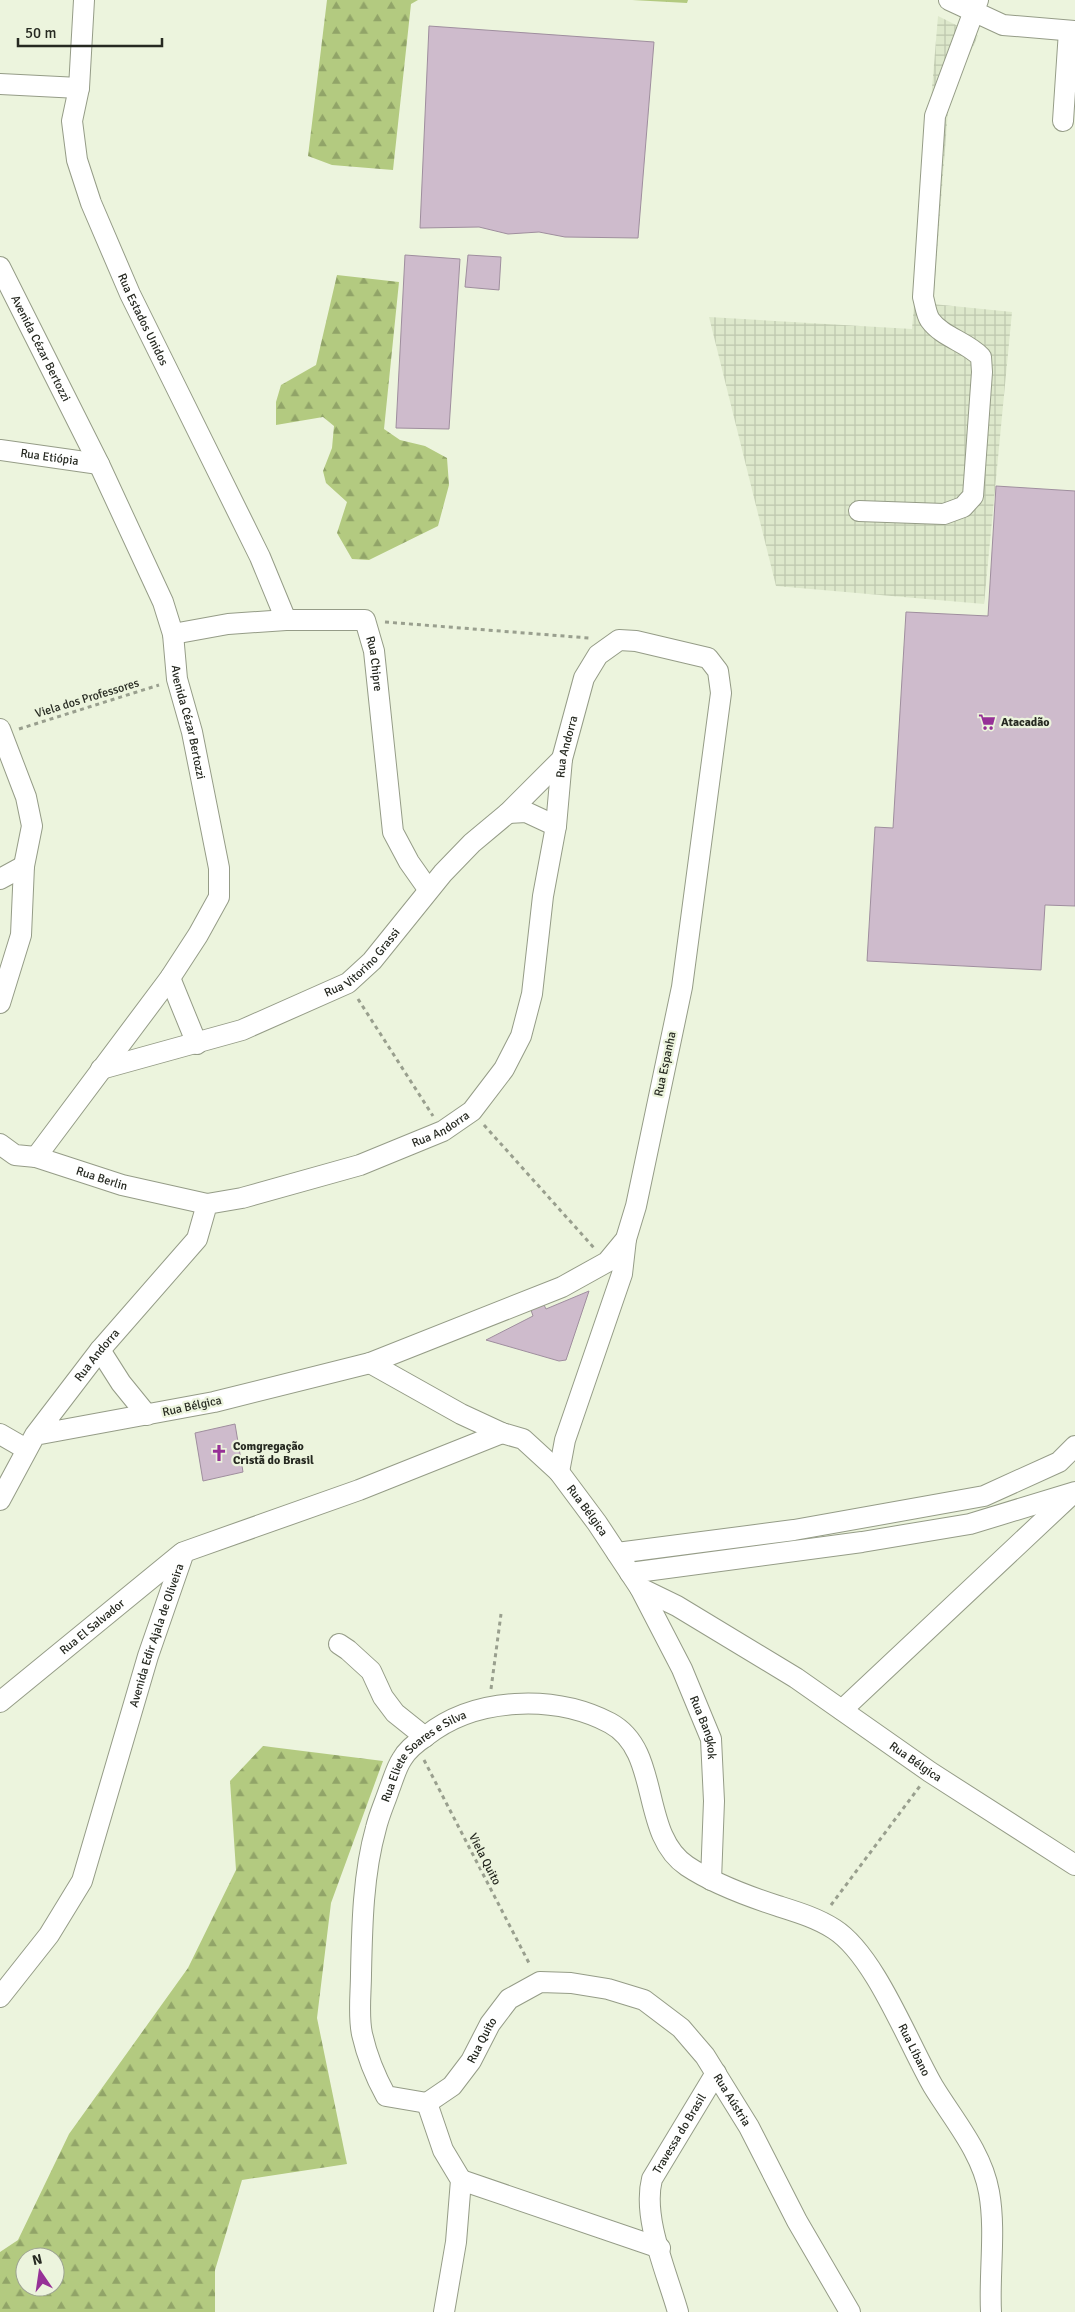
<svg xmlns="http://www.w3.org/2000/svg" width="1075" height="2312" viewBox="0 0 1075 2312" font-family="Signika,sans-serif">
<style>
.industrial{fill:url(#industrial-grid)}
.forest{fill:url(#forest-firs);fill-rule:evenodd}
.building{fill:#cebbcc;stroke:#9f8e9e}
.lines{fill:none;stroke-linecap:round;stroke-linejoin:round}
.minor-casing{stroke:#959c87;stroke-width:22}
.path{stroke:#999f8e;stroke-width:3;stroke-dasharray:4 4;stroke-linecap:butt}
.minor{stroke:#fff;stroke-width:20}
.labels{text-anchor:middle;stroke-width:4.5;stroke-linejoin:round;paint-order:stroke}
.street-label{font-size:12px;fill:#262921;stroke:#ecf4dd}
.poi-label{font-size:12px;font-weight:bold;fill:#262921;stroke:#ecf4dd;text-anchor:start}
</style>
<defs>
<pattern id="industrial-grid" width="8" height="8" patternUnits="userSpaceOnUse" patternTransform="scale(1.25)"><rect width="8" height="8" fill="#dde8cb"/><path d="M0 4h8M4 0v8" fill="none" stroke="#bec7ae"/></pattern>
<pattern id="forest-firs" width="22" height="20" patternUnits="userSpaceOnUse" patternTransform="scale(1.25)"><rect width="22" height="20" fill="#b3ca80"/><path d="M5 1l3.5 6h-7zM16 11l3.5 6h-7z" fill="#91a468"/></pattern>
</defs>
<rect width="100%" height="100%" fill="#ecf4dd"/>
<!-- industrial -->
<path class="industrial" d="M 938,16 L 978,36 L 949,98 L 933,304 L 1012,312 L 984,604 L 776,586 L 709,317 L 912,329 Z"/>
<!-- forest -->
<path class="forest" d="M 327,0 L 418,0 L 411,4 L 393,170 L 332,165 L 308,156 Z
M 632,0 L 688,0 L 687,3 Z
M 337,275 L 399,282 L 384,429 L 400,440 L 425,446 L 447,458 L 449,485 L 438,526 L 369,560 L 352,559 L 337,533 L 347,502 L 326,483 L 323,471 L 332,448 L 334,426 L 323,417 L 276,425 L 276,402 L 281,385 L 316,365 Z
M 263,1746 L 383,1761 L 331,1903 L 317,2018 L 347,2164 L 242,2180 L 215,2270 L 215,2312 L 0,2312 L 0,2252 L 18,2240 L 69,2134 L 188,1968 L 236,1870 L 230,1781 ZM 25,2257 L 55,2257 L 55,2287 L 25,2287 Z"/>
<!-- building -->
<path class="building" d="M 429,26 L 654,42 L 638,238 L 565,237 L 539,232 L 508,234 L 479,227 L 420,228 Z
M 405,255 L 460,259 L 449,429 L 396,428 Z
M 468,255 L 501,257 L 499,290 L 465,287 Z
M 996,486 L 1075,491 L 1075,906 L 1045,905 L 1041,970 L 867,961 L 875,827 L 893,828 L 906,612 L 988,616 Z
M 589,1291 L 566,1360 L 559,1361 L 486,1340 L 533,1316 L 529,1304 L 541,1299 L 546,1309 Z
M 235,1424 L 243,1472 L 203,1481 L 195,1433 Z"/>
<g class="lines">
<!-- minor casing -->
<g class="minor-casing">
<g id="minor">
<path id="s1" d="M 84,0 L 79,88 L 72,121 L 77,160 L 91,203 L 130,294 L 260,557 L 286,620"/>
<path d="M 949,0 L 1003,25 L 1075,31"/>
<path d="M 0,84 L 79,88"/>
<path d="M 1063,121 L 1069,31"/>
<path id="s2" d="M 0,267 L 99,464 L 163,602 L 173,634 L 177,679 L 192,732 L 219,868 L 219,897 L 198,935 L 170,978 L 36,1157"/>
<path id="s3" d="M 0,450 L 99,464"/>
<path d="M 859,511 L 944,514 L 963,507 L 973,496 L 982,372 L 981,357 C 967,342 942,337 930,320 C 926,314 925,304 923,297 L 935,116 L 978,0"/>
<path id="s4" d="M 173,634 L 228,624 L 286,620 L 365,620 L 374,651 L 393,832 L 409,862 L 428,889"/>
<path d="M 0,729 L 26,797 L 32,826 L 24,866 L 21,935 L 0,1003"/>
<path d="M 508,813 L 526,812 L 556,826"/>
<path d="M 0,879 L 24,866"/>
<path d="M 170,978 L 197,1044"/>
<path id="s5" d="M 101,1069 L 242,1030 L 348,983 L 372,961 L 443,873 L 472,843 L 508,813 L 562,759"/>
<path id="s6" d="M 0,1144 L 15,1155 L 36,1157 L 122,1185 L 207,1204"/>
<path d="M 100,1350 L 121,1383 L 147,1415"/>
<path id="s7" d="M 370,1363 L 461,1414 L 502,1433 L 523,1439 L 559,1472 L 597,1523 L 640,1588 L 677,1606 L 796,1678 L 930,1772 L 1075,1865"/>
<path d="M 0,1434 L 26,1449"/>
<path d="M 559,1472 L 565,1440 L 622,1274 L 626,1239"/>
<path id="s8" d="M 0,1500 L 35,1435 L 100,1350 L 197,1239 L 207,1204 L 242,1198 L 360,1165 L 443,1131 L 472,1111 L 504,1069 L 521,1036 L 532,994 L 543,896 L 556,826 L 562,759 L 584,678 L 598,655 L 619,640 L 636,641 L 708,658 L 718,671 L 721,693 L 682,987 L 636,1206 L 626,1239 L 607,1262 L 562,1287 L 370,1363 L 214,1402 L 35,1435"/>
<path d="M 617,1553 L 794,1530 L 984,1496 L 1059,1462 L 1075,1446"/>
<path d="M 630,1573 L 862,1542 L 970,1524 L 1075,1492"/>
<path id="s9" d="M 640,1588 L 682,1669 L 711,1739 L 714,1801 L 711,1880"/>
<path d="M 339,1644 L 348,1650 L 371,1671 L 383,1697 L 395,1713 L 425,1737"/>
<path id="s10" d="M 0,1702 L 182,1553"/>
<path d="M 842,1710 L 1070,1496"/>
<path id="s11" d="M 0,1997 L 49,1935 L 82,1881 L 148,1656 L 184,1552 L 359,1490 L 502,1433"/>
<path id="s12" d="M 427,2103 L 386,2096 C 375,2076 367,2056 362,2034 C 358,2015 361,1993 361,1974 C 362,1926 363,1874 376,1828 C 379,1815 385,1802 389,1790 C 393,1780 396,1768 402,1759 C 407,1750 417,1742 426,1736 C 475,1697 554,1694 610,1723 C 662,1751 639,1834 687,1866 C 714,1884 747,1896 778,1906 C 797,1912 817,1918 834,1929 C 875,1955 908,2043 933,2086 C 953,2119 982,2152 989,2192 C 996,2231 989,2272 991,2312"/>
<path id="s13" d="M 427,2103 L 452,2086 L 471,2061 L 490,2024 L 509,1999 L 540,1982 L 571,1983 L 608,1989 L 644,2000 L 681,2028 L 705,2056 L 749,2127 L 797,2221 L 850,2312"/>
<path d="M 427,2103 L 443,2150 L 461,2180 L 456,2242 L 444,2312"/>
<path d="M 461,2180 L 660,2248"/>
<path id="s14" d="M 678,2312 C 667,2273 642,2218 652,2179 L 716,2073"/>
</g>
</g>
<!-- path -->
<path class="path" d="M 385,622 L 589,638
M 19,729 L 159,685
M 358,999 L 433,1116
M 484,1125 L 595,1249
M 491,1689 L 501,1614
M 424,1760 L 530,1965
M 831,1905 L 920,1786"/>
<!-- minor -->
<use href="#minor" class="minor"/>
</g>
<!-- icons -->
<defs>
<g id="supermarket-bare" transform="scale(1.35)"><path d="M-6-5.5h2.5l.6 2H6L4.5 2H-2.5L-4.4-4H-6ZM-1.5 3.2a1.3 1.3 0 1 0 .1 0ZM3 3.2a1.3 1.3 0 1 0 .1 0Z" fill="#963197" stroke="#ecf4dd" stroke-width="2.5" paint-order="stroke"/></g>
<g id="church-bare" transform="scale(1.35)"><path d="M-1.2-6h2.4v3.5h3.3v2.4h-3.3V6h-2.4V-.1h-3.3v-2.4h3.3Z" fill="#963197" stroke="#ecf4dd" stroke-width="2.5" paint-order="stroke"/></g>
</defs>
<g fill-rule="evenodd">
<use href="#supermarket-bare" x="987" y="722"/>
<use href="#church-bare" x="219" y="1453"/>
</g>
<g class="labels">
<!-- street labels -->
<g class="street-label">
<text dy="4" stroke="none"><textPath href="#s1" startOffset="334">Rua Estados Unidos</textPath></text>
<text dy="4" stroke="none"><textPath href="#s2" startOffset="91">Avenida Cézar Bertozzi</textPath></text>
<text dy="4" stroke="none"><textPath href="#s3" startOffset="50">Rua Etiópia</textPath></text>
<text dy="4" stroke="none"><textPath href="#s4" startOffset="238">Rua Chipre</textPath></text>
<text transform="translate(87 698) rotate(-17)" y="4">Viela dos Professores</text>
<text dy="4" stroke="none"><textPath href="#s2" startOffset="496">Avenida Cézar Bertozzi</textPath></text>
<text dy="4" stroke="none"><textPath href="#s8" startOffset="1031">Rua Andorra</textPath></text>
<text dy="4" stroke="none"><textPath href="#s5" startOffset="286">Rua Vitorino Grassi</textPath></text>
<text transform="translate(665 1064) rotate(-78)" y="4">Rua Espanha</text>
<text dy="4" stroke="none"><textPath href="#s8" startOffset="611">Rua Andorra</textPath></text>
<text dy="4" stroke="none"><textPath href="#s6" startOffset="109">Rua Berlin</textPath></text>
<text dy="4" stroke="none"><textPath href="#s8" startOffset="175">Rua Andorra</textPath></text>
<text transform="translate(192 1406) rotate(-12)" y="4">Rua Bélgica</text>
<text dy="4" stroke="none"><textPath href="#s7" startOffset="268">Rua Bélgica</textPath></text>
<text dy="4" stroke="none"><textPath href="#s10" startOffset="119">Rua El Salvador</textPath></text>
<text dy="4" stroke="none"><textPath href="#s11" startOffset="399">Avenida Edir Ajala de Oliveira</textPath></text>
<text dy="4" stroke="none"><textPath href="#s9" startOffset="154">Rua Bangkok</textPath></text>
<text dy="4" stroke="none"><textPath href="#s12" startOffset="406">Rua Eliete Soares e Silva</textPath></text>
<text dy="4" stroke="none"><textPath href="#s7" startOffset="688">Rua Bélgica</textPath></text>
<text transform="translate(485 1859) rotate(63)" y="4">Viela Quito</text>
<text dy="4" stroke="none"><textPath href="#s13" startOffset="85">Rua Quito</textPath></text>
<text dy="4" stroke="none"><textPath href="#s12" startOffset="1091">Rua Líbano</textPath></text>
<text dy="4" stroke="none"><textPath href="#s13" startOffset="411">Rua Aústria</textPath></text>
<text dy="4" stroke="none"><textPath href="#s14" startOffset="190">Travessa do Brasil</textPath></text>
</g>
<!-- poi labels -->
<g class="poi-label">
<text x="1001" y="726">Atacadão</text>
<text x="233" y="1450">Comgregação<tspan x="233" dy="14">Cristã do Brasil</tspan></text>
</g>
</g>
<!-- north arrow -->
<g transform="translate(40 2272) rotate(347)"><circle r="24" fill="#ecf4dd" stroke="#9da392"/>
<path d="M0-4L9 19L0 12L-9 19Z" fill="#963197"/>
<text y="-8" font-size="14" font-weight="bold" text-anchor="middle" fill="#262921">N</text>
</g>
<!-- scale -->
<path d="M18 38v8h144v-8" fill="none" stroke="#262921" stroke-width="2.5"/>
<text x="25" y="38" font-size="15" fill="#262921" stroke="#ecf4dd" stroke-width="4" paint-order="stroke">50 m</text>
</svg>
